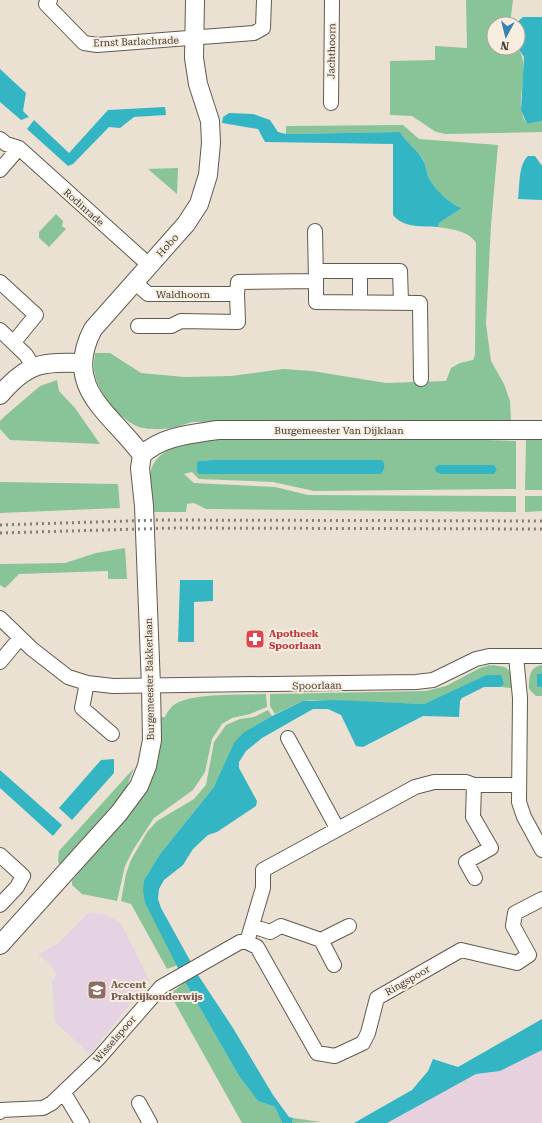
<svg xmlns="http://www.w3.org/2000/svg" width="542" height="1123" viewBox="0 0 542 1123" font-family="'Roboto Serif',serif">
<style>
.industrial{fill:#e8d1de}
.education{fill:#e5d2e2}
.green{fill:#89c398;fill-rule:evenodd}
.water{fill:#33b5c4}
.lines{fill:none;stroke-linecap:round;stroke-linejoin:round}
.minor-casing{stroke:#625a4e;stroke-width:16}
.tertiary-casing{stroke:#625a4e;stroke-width:20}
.minor{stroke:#fff;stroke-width:14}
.tertiary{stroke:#fff;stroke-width:18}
.rail{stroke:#837d74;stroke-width:3;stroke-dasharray:2 4;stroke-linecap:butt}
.labels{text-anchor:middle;stroke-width:4;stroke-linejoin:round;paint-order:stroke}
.street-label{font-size:10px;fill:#3f3b35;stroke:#f8eee0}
.health-label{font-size:10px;font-weight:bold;fill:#be3a42;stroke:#f8eee0;text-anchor:start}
.education-label{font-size:10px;font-weight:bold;fill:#785e54;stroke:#f8eee0;text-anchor:start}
</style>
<rect width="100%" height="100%" fill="#eae1d3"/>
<!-- industrial -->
<path class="industrial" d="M 542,1021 L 542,1123 L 357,1123 Z"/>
<!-- education -->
<path class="education" d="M 89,912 L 105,915 L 120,922 L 149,980 L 90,1054 L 55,1022 L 52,981 L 57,974 L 48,962 L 38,954 L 56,945 Z"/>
<!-- green -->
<path class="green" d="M 466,0 L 513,0 L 510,24 L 494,24 L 494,48 L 518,48 C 533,71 511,102 527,124 L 542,121 L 542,132 L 446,134 L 436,132 L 412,116 L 390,115 L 390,61 L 435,60 L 435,46 L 467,48 Z
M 403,125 L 419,139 L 498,145 L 491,225 L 486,324 L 491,361 L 504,384 L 510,401 L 511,420 L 192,422 C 175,428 161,431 143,428 C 122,424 94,389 94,368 C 93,363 95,358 95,353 L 110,353 L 141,373 L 184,377 L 231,376 L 283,369 L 312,371 L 386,383 L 446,381 L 451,368 L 460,363 L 473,360 L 475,355 L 476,243 C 469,231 452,229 438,227 L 439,223 L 462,208 C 450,204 436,192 430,180 C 426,174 427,166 423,159 C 417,148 406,143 400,132 L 286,134 L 286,126 Z
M 178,168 L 177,194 L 148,169 Z
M 56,214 L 63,221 L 62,226 L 66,229 L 49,247 L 39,238 L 39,232 Z
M 57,380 L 59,391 L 75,408 L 100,444 L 10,440 L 0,429 L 0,421 L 5,416 L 40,386 Z
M 383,437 L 516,441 L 516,489 L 314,491 L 273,482 L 199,479 L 192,472 L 184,474 L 194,483 L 275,487 L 308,495 L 516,496 L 516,512 L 206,509 L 194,503 L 187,504 L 186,512 L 152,512 C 151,500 148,486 150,475 C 154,446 189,443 212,438 ZM 212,460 L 380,460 L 384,470 L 381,474 L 199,474 L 199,461 ZM 497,470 L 494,474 L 441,474 Z
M 526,440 L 542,440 L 542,490 L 525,490 Z
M 0,482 L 118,484 L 120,508 L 0,513 Z
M 525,496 L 542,496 L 542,511 L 525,512 Z
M 125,548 L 127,579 L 108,579 L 108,571 L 19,574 L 5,588 L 0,585 L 0,564 L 65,563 L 96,553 Z
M 489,665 C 509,666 512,668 511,688 L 501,687 L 504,684 L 486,675 L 424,704 L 312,700 L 303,701 L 275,714 L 270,706 L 270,694 L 426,691 L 446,686 L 480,668 Z
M 542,665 L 542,674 L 537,675 L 540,688 L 542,688 L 542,696 L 536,696 L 529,689 C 529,678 529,667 542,665 Z
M 266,694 L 267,707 L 250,714 L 232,718 L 222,724 L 212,739 L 205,772 L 193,790 L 154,818 L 133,850 L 125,866 L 117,901 L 82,894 L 72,885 L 72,881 L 101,845 L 160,745 L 161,717 L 165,717 C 168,711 171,706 177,703 C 195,693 244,695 266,694 Z
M 268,710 L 272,716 L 244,732 L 214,787 L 160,854 L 144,880 L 145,903 L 178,965 L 167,969 L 131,904 L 121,901 L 126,874 L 131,860 L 147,832 L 157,821 L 194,799 L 206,785 L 214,742 L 226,725 L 240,719 L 254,717 Z
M 134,768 L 125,791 L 60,865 L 58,862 L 59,851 Z
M 185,982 L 239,1076 L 258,1101 L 275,1107 L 282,1123 L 242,1123 L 170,994 Z
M 293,1118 L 321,1122 L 292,1123 Z"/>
<!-- water -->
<path class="water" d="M 523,17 L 542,17 L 542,121 L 527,124 L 521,110 L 524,57 L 518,48 L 518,24 L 515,24 Z
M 0,69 L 26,93 L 23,111 L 29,117 L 21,120 L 0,102 Z
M 165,107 L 166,115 L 134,117 L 120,128 L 109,127 L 73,164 L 68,166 L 27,129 L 34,120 L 69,153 L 108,110 Z
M 229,113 L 253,114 L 270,120 L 278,132 L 286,134 L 400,132 C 406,143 417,148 423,160 C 427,166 426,174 430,180 C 437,192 450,204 462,208 L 439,223 L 438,227 C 422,226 403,228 393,215 L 393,144 L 265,142 L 258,129 L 222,123 L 223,117 Z
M 528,156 L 535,156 L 542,166 L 542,200 L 518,199 C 520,186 518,165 528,156 Z
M 212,460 L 380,460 L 383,461 C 385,466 385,470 381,474 L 199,474 L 197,472 L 197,463 L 199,461 Z
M 438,465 L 494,465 L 497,470 L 494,474 L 441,474 L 436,472 L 435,468 Z
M 180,580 L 213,580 L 213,601 L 194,602 L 194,642 L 178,642 Z
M 537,674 L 542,674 L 542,688 L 537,686 Z
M 486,675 L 501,675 L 504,684 L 501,687 L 484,687 L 462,698 L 460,701 L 459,717 L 423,716 L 363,747 L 356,746 L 341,715 L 328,709 L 313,709 L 262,738 L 246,751 L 239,762 L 239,768 L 257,801 L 256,806 L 217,832 L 208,835 L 193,849 L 183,865 L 164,880 L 159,889 L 158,899 L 161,908 L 198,975 L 233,1028 L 273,1095 L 289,1117 L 293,1118 L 292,1123 L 282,1123 L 275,1107 L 258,1101 L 239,1076 L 185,982 L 145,903 L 143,891 L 144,880 L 160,854 L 214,787 L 234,743 L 244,732 L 272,716 L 303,701 L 334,700 L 424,704 Z
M 114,759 L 114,773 L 72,820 L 59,808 L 101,760 Z
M 0,770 L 62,825 L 53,836 L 0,788 Z
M 542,1019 L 542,1050 L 500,1071 L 476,1074 L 387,1123 L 354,1123 L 412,1090 L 428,1071 L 433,1059 L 458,1067 Z"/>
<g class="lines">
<!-- minor casing -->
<g class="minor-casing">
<path id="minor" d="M 50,0 L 46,4 L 84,43 L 97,45 L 254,33 L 263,28 L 264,0
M 331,103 L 332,0
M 0,139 L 6,144 L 19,148
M 0,170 L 19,148 L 149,265
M 315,231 L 316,280
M 316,271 L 400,271 L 401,302
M 0,282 L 36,315 L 14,342
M 131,285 L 140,287 L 148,294 L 237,294 L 238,282 L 316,281 L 316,302 L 420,303 L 421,379
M 360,302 L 360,271
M 138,326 L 171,326 L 181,321 L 238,322 L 237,294
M 0,330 L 26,355 L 33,366
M 0,618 L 32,649 L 68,677 L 87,683 L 113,686 L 416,682 L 433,680 L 476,659 L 489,656 L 542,656
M 516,656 L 520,698 L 519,802 L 524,817 L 542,850
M 0,662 L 20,638
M 87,683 L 82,708 L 112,734
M 288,738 L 337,828
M 474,785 L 473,817 L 491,848 L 466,862 L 475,878
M 0,855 L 23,876 L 17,887 L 0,905
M 252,926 L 270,932 L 281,926 L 321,940 L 349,926
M 321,940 L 334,965
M 247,942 L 263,888 L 263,870 L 415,787 L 434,782 L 466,782 L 474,785 L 519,785
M 64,1093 L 82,1123
M 139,1103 L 150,1123
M 0,1112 L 1,1110 L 43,1108 L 52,1103 L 98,1059 L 161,987 L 240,942 L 247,942 L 257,947 L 317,1053 L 335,1056 L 363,1043 L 368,1033 L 377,998 L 461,950 L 517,963 L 529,955 L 513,926 L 515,913 L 542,899"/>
</g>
<!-- tertiary casing -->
<g class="tertiary-casing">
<path id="tertiary" d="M 0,395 C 28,362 42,362 83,363
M 142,455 C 110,412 62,388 93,329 L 186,224 L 199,204 L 208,175 L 211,143 L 210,121 L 198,84 L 194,58 L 195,0
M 142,455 C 162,436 192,434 218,430 L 542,430
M 0,945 L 119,813 L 139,786 L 147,766 L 152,740 L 151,686 L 144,506 L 140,468 L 142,455"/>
</g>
<!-- minor -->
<use href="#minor" class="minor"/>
<!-- tertiary -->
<use href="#tertiary" class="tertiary"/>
<!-- rail -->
<path class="rail" d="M 0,525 L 159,520 L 542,521
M 0,533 L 175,528 L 542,529"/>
</g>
<!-- icons -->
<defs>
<g id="pharmacy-square" transform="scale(1)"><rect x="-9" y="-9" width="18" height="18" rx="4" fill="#e0444e" stroke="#f8eee0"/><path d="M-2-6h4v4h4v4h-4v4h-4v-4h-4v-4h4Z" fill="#fff"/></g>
<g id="school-square" transform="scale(1)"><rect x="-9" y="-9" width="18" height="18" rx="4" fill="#8d6e63" stroke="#f8eee0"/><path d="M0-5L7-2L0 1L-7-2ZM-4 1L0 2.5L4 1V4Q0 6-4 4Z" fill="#fff"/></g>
</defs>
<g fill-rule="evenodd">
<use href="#pharmacy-square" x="255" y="639"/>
<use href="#school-square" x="97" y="990"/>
</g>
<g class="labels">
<!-- street labels -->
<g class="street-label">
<text transform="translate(136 41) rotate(-2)" y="4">Ernst Barlachrade</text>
<text transform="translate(331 51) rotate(-89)" y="4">Jachthoorn</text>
<text transform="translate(84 207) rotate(42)" y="4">Rodinrade</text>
<text transform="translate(167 245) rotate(-48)" y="4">Hobo</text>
<text x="183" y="298">Waldhoorn</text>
<text x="339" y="434">Burgemeester Van Dijklaan</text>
<text transform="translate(149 679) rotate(-91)" y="4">Burgemeester Bakkerlaan</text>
<text transform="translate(317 685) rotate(-1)" y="4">Spoorlaan</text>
<text transform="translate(407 980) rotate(-30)" y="4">Ringspoor</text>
<text transform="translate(114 1039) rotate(-49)" y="4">Wisselspoor</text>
</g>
<!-- health labels -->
<g class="health-label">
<text x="269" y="637">Apotheek<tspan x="269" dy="12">Spoorlaan</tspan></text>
</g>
<!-- education labels -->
<g class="education-label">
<text x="111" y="988">Accent<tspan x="111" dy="12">Praktijkonderwijs</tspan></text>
</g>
</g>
<!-- north arrow -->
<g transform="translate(506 36) rotate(187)"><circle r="19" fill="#f8eee0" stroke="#aea69c"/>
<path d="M0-3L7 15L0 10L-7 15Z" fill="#3a82b6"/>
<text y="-6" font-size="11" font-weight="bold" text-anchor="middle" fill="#3f3b35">N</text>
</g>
</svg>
